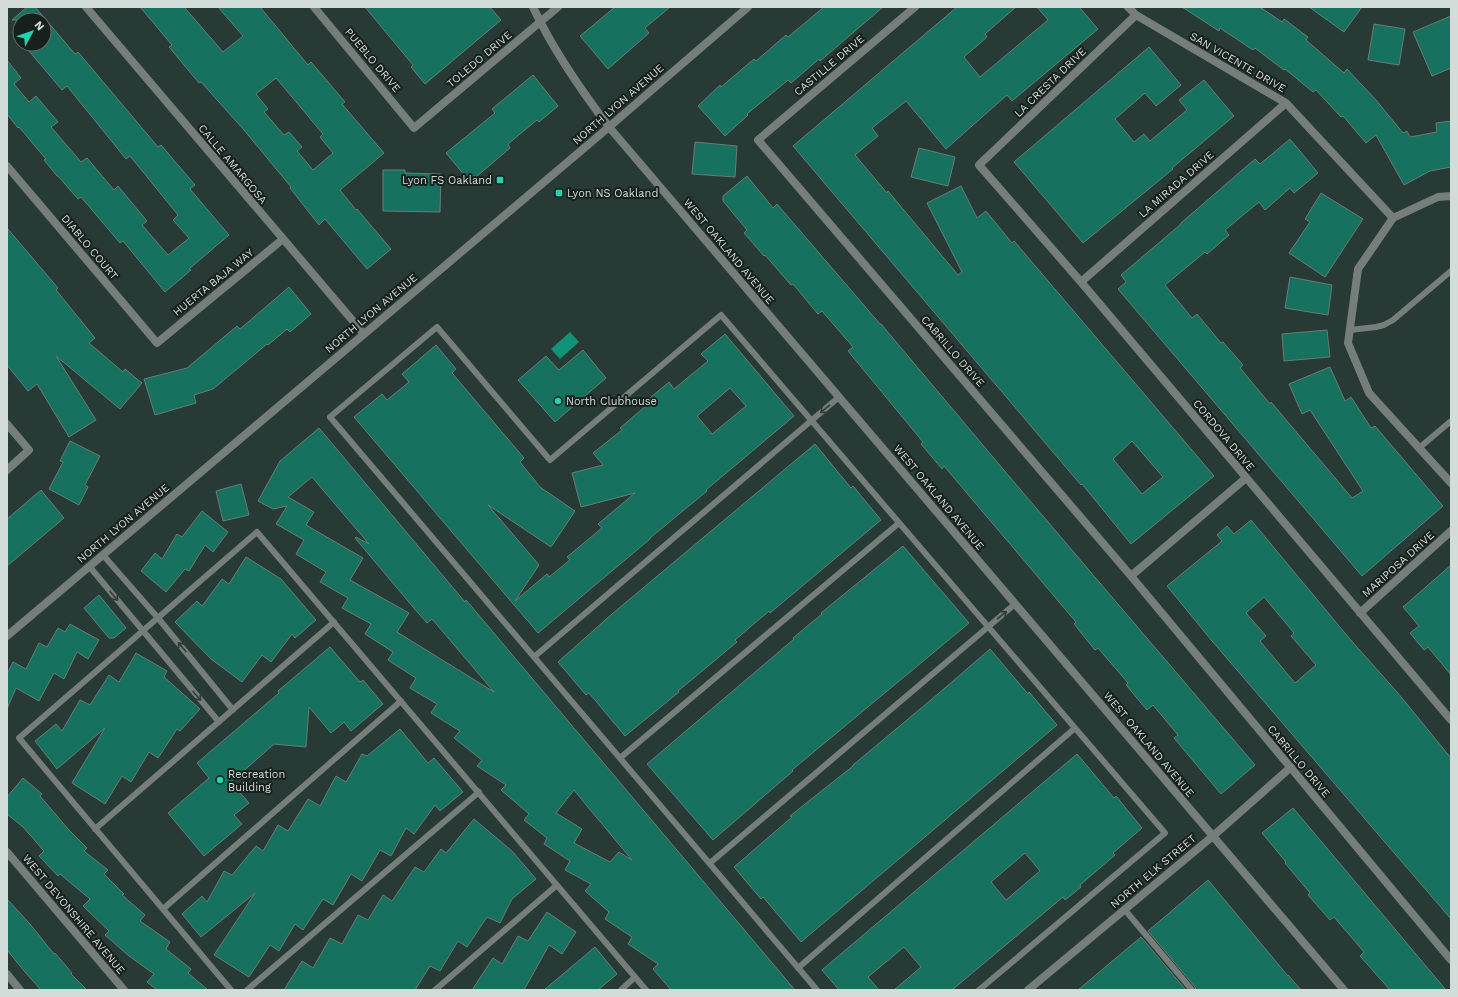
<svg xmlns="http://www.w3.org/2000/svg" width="1458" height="997" viewBox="0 0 1458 997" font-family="'Work Sans',sans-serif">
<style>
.water{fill:#119279}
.building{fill:#16725e;stroke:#687c76;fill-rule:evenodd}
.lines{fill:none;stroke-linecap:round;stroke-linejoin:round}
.service{stroke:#757e7b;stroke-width:6}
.minor{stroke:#757e7b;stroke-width:8}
.tertiary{stroke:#757e7b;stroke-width:8}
.oneway{stroke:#333c39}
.poi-dot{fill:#1fd5b0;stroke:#17201d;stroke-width:1.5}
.labels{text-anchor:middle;stroke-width:4;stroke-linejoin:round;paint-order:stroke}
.street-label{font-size:11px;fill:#d2ddd9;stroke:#17201d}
.poi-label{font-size:11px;fill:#d2ddd9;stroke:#17201d;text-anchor:start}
</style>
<rect width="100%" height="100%" fill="#283a35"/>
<!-- water -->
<path class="water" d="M 570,332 L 579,342 L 560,359 L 551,349 Z"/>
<!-- building -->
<path class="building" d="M 27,7 L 35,7 L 75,54 L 78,52 L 158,147 L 161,145 L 195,185 L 190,189 L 229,235 L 189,269 L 191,270 L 165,292 L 123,241 L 120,243 L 81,197 L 78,199 L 58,176 L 57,176 L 44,160 L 46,159 L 19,127 L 18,128 L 7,114 L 7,60 L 21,78 L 14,84 L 29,102 L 36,96 L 58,122 L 51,127 L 81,162 L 87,158 L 114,190 L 118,186 L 147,221 L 142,225 L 168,255 L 189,238 L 173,220 L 178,215 L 130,156 L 126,159 L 67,86 L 62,90 L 23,44 L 44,44 L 44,20 L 12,20 Z
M 140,7 L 184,7 L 223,52 L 243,36 L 218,7 L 260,7 L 308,65 L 311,62 L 345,102 L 342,104 L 384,153 L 340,190 L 356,210 L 357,209 L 391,249 L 367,269 L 325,219 L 319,225 L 290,188 L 291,187 L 244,130 L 201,82 L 199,83 L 169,47 L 172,45 ZM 276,78 L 323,134 L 320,137 L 333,153 L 313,170 L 297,151 L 302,147 L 289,132 L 284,135 L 264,112 L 268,109 L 256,94 Z
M 365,7 L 490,7 L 501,20 L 425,84 L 411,67 L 413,65 Z
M 615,7 L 670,7 L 645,28 L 649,33 L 608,69 L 580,36 Z
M 824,7 L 883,7 L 820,61 L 819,59 L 791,83 L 788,80 L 747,114 L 748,115 L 725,136 L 698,106 L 720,85 L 721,87 L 754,59 L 756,61 L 786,35 L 788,37 Z
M 957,7 L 1016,7 L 985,34 L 987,37 L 964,57 L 980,77 L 1048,20 L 1037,7 L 1079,7 L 1098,29 L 1012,101 L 1007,95 L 946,149 L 906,101 L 872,128 L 878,136 L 855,155 L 887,193 L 888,191 L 958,275 L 962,272 L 927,203 L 961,186 L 977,218 L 986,211 L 1012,243 L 1014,241 L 1214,476 L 1131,544 L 1082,484 L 1081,485 L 793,146 ZM 1132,441 L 1163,477 L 1142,494 L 1113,459 Z
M 1182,7 L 1260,7 L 1282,22 L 1284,19 L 1308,37 L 1306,40 L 1344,73 L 1347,69 L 1376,100 L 1403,133 L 1407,131 L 1410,137 L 1437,132 L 1436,123 L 1451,121 L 1451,167 L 1430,171 L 1404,185 L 1376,135 L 1366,143 L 1343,116 L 1341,117 L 1316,90 L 1313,92 L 1285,69 L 1284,70 L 1255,48 L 1253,50 L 1220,28 L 1219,31 Z
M 1309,7 L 1362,7 L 1344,32 Z
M 1451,16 L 1451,68 L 1432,76 L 1413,32 Z
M 1374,24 L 1405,29 L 1399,65 L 1368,60 Z
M 1149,47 L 1181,85 L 1156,106 L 1145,93 L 1115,119 L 1134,142 L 1144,134 L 1150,141 L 1187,110 L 1179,100 L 1204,80 L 1234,116 L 1172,168 L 1173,169 L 1083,243 L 1014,162 Z
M 533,75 L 558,106 L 539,122 L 537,120 L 508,144 L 510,148 L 470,182 L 446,153 L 495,113 L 492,109 Z
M 1290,139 L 1318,173 L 1294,193 L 1290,188 L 1265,210 L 1259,202 L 1225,230 L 1229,235 L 1207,254 L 1205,252 L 1165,285 L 1192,318 L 1197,314 L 1221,343 L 1223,342 L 1243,365 L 1240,368 L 1270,404 L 1271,402 L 1352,498 L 1363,491 L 1310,410 L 1302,414 L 1289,384 L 1330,367 L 1345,401 L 1351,397 L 1371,428 L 1375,426 L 1443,506 L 1362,576 L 1118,289 L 1126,282 L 1121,275 L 1181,224 L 1181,223 L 1255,159 L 1260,164 Z
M 695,142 L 737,146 L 735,177 L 692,174 Z
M 919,148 L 955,157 L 948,186 L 911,177 Z
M 383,170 L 405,170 L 405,173 L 441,174 L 440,212 L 383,211 Z
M 747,176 L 773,208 L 777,204 L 880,324 L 881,324 L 1008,475 L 1255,765 L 1221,794 L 1174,738 L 1178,735 L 1153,705 L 1147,710 L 1126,685 L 1128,683 L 1098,648 L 1095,650 L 1074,624 L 1076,622 L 944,466 L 942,469 L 921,444 L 923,442 L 848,351 L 853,347 L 822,311 L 818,314 L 793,284 L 791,285 L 765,255 L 764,256 L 744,233 L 747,230 L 723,201 L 723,196 Z
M 1321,193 L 1363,219 L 1325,277 L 1289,253 L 1310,222 L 1305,219 Z
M 7,228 L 58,288 L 56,290 L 95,338 L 89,343 L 123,372 L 125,369 L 142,383 L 120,409 L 56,356 L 96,420 L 69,437 L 37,384 L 28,391 L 7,365 Z
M 1290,277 L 1332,285 L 1328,315 L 1285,308 Z
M 289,287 L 311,314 L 290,332 L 287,329 L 268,345 L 267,344 L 213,389 L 194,395 L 196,403 L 155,415 L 144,379 L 187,368 L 237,326 L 240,329 Z
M 1327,330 L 1330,357 L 1284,361 L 1282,334 Z
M 725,334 L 794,416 L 706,490 L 707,491 L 650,538 L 650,539 L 538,633 L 354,417 L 382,394 L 387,400 L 409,382 L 402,374 L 436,345 L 456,369 L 452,373 L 524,458 L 520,462 L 540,487 L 575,511 L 551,547 L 488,505 L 539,565 L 515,601 L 547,574 L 549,577 L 570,560 L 567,557 L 602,528 L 598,524 L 635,493 L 581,507 L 572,473 L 603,465 L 593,453 L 622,430 L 620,428 L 647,405 L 645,402 L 669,382 L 674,389 L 708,361 L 701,354 ZM 730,388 L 746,406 L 712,434 L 697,416 Z
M 583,350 L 606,378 L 555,422 L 518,380 L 546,356 L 559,370 Z
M 319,428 L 465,602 L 466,600 L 795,990 L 671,990 L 653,969 L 658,964 L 628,944 L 632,937 L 605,919 L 609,912 L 585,891 L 591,884 L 565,870 L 570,861 L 544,844 L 547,838 L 524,820 L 529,814 L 501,790 L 506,785 L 477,766 L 482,760 L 454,738 L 460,731 L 431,713 L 437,704 L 410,688 L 416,678 L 388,660 L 393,652 L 365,634 L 371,624 L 342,608 L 348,598 L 320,582 L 326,572 L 296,554 L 304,540 L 276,524 L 287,506 L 273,509 L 258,501 L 280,461 ZM 312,477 L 369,544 L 356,537 L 355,538 L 413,607 L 427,623 L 432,619 L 494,692 L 397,632 L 409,613 L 350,580 L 363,558 L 306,525 L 314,512 L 288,497 ZM 574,790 L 587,806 L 632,860 L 619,852 L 610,862 L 574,843 L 582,829 L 556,813 Z
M 70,441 L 100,456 L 85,485 L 88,487 L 79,505 L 49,489 L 63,462 L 60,461 Z
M 815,444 L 851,488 L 853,486 L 881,520 L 770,613 L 769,611 L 735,640 L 737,642 L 678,691 L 679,692 L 625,736 L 589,693 L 586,695 L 558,662 L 612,614 Z
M 241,484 L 249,515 L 223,521 L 216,491 Z
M 41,490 L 64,518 L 7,566 L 7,519 Z
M 202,511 L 228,532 L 213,552 L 205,545 L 189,571 L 185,569 L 166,592 L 141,571 L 155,553 L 162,559 L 177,534 L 182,537 Z
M 1251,520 L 1349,638 L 1397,692 L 1451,758 L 1451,919 L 1212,641 L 1167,586 L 1222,541 L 1217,535 L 1227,526 L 1234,534 ZM 1264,597 L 1294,633 L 1291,636 L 1316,665 L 1295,683 L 1260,641 L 1266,636 L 1246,613 Z
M 903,546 L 969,623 L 792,770 L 793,771 L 713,840 L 647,764 L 794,639 L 793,638 L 822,614 L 821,613 Z
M 246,557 L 281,579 L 316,620 L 295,638 L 292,634 L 271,662 L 262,655 L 242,682 L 211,659 L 175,622 L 197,601 L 202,606 L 222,579 L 229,584 Z
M 1451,565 L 1451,675 L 1428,647 L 1424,650 L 1410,633 L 1419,626 L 1403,607 Z
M 99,595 L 126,628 L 114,638 L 109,638 L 84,608 Z
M 70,624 L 99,640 L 88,659 L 77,652 L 64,679 L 54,673 L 39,701 L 16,688 L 7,709 L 7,674 L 13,662 L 26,669 L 39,643 L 47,647 L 58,628 L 65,632 Z
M 330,647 L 360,682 L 363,680 L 383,704 L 351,731 L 344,722 L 331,733 L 309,707 L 306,747 L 274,744 L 231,782 L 249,803 L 234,815 L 242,824 L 204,856 L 168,813 L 209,778 L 197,763 L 279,693 L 278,691 Z
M 990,649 L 1028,694 L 1029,692 L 1057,725 L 801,942 L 763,897 L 761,899 L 734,867 L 792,817 L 790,816 L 853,766 L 853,765 L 938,694 Z
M 136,653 L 167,671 L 164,677 L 200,709 L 180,731 L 177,729 L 158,758 L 149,752 L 131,782 L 122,776 L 105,804 L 72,783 L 105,728 L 57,769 L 35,741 L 56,724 L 62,731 L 80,700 L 90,705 L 109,675 L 119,682 Z
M 400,729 L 428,763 L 434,758 L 463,792 L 440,811 L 435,805 L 414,834 L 406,828 L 391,856 L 380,850 L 362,881 L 351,874 L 333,905 L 323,899 L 303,930 L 295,924 L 279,951 L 270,945 L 249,977 L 214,955 L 255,893 L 201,937 L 182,914 L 202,896 L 207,902 L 224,871 L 232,875 L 256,846 L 263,851 L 278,825 L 288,831 L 308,799 L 320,806 L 336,776 L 346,782 L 362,754 L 367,756 Z
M 1077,754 L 1114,798 L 1116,796 L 1142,828 L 1113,853 L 1115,855 L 1080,885 L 1081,887 L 1065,900 L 1063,897 L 952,990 L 894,990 L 921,967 L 904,947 L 868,977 L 879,990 L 839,990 L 822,970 ZM 1025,853 L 1040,871 L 1006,900 L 991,882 Z
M 23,778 L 42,794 L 40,796 L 68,829 L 87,848 L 84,851 L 108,870 L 104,874 L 124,894 L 122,895 L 145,915 L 140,921 L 170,942 L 166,949 L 191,969 L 188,973 L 208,990 L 157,990 L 147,982 L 154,974 L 129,956 L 105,935 L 109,931 L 83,906 L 90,899 L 60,874 L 58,876 L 39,856 L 44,851 L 23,827 L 7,814 L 7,797 Z
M 1293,808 L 1342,866 L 1446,990 L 1390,990 L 1360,956 L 1364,952 L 1334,917 L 1330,920 L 1308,895 L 1310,893 L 1285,863 L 1286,862 L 1262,833 Z
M 474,819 L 512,851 L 536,879 L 512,899 L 500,923 L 487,917 L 467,947 L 458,941 L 440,971 L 430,966 L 415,990 L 284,990 L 302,961 L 313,968 L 330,938 L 342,944 L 358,915 L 368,920 L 383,895 L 392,901 L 415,867 L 424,872 L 441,849 L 446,853 Z
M 1208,880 L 1288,976 L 1288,975 L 1301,990 L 1196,990 L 1195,987 L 1148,931 Z
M 7,899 L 30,924 L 54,954 L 55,953 L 72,973 L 71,974 L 87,990 L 41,990 L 25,972 L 7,950 Z
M 547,912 L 576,932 L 562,954 L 549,945 L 524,990 L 472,990 L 493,958 L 502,964 L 518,936 L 528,941 Z
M 1141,937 L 1186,990 L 1078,990 Z
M 595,947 L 617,974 L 598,990 L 544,990 Z"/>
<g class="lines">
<!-- service -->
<path class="service" d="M 1350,330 L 1376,327 L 1384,325 L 1393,320 L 1451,271
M 1419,448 L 1451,421
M 103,555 L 158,618 L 233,710
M 89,566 L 219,722
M 534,657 L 839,397
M 620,758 L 899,523
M 95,829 L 334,622
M 710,863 L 1015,604
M 163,909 L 401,701
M 1125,910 L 1192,990
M 798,968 L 1075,728
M 231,990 L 19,738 L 257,532 L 646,990
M 247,990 L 479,792
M 435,990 L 557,885
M 621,990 L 635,977
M 817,990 L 330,417 L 437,327 L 550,460 L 721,315 L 1165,833 L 979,990"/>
<!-- minor -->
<path class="minor" d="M 86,7 L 364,334
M 314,7 L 414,128 L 558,7
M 915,7 L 758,140 L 1131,576 L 1451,960
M 1128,7 L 1136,15 L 1286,103 L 1393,218
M 1136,15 L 979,165 L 1081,282 L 1451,720
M 7,166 L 157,343 L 283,239
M 1451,196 L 1438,197 L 1393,218 L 1358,269 L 1348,343 L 1369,393 L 1451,483
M 1081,282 L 1286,103
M 7,424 L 29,450 L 7,470
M 1131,576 L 1246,478
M 1360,613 L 1451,531
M 7,974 L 20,990
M 1028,990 L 1213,836 L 1291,767"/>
<!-- tertiary -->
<path class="tertiary" d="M 533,7 C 553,50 580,89 609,127 L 1344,990
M 7,636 L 609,127 L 748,7
M 7,852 L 124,990"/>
</g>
<!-- one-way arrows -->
<defs><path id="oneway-shaft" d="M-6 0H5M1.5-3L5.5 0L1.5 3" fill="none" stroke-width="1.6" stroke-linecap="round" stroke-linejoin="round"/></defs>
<g class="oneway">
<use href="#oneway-shaft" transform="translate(825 409) rotate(140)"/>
<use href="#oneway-shaft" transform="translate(114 596) rotate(50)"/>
<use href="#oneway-shaft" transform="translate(1002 615) rotate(-40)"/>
<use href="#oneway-shaft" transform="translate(182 647) rotate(-130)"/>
<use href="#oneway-shaft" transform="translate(197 696) rotate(50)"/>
</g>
<!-- markers -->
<g class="poi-dot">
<rect x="496" y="176" width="8" height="8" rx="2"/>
<rect x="555" y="189" width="8" height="8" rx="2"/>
<circle cx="558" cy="401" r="4"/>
<circle cx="220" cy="780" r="4"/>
</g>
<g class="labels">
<!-- street labels -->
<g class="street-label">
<text transform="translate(479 59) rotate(-40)" y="4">TOLEDO DRIVE</text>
<text transform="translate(373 60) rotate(50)" y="4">PUEBLO DRIVE</text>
<text transform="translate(1238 62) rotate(30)" y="4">SAN VICENTE DRIVE</text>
<text transform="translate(829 65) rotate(-40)" y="4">CASTILLE DRIVE</text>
<text transform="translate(1050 82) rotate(-44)" y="4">LA CRESTA DRIVE</text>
<text transform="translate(618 104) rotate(-41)" y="4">NORTH LYON AVENUE</text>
<text transform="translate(233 164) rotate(50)" y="4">CALLE AMARGOSA</text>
<text transform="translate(1176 184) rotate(-41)" y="4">LA MIRADA DRIVE</text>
<text transform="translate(90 247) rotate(50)" y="4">DIABLO COURT</text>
<text transform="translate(729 251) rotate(50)" y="4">WEST OAKLAND AVENUE</text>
<text transform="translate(213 282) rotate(-39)" y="4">HUERTA BAJA WAY</text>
<text transform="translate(371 313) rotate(-40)" y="4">NORTH LYON AVENUE</text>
<text transform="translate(953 351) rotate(49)" y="4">CABRILLO DRIVE</text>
<text transform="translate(1224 435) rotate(50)" y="4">CORDOVA DRIVE</text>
<text transform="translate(939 497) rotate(50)" y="4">WEST OAKLAND AVENUE</text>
<text transform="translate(123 523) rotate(-40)" y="4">NORTH LYON AVENUE</text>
<text transform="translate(1398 564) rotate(-42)" y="4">MARIPOSA DRIVE</text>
<text transform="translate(1149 744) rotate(50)" y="4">WEST OAKLAND AVENUE</text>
<text transform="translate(1299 761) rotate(50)" y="4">CABRILLO DRIVE</text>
<text transform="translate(1153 871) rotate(-40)" y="4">NORTH ELK STREET</text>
<text transform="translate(74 914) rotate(50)" y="4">WEST DEVONSHIRE AVENUE</text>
</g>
<!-- poi labels -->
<g class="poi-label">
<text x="492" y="184" text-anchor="end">Lyon FS Oakland</text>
<text x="567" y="197">Lyon NS Oakland</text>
<text x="566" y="405">North Clubhouse</text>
<text x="228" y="778">Recreation<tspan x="228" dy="13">Building</tspan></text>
</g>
</g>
<!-- border -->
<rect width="1458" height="997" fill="none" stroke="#d2ddd9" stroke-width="16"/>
<!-- north arrow -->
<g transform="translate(32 32) rotate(50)"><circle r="19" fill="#17201d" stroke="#626c68"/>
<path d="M0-3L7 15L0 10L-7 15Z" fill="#1fd5b0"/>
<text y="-6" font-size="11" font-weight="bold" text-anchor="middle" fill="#d2ddd9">N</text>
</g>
</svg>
